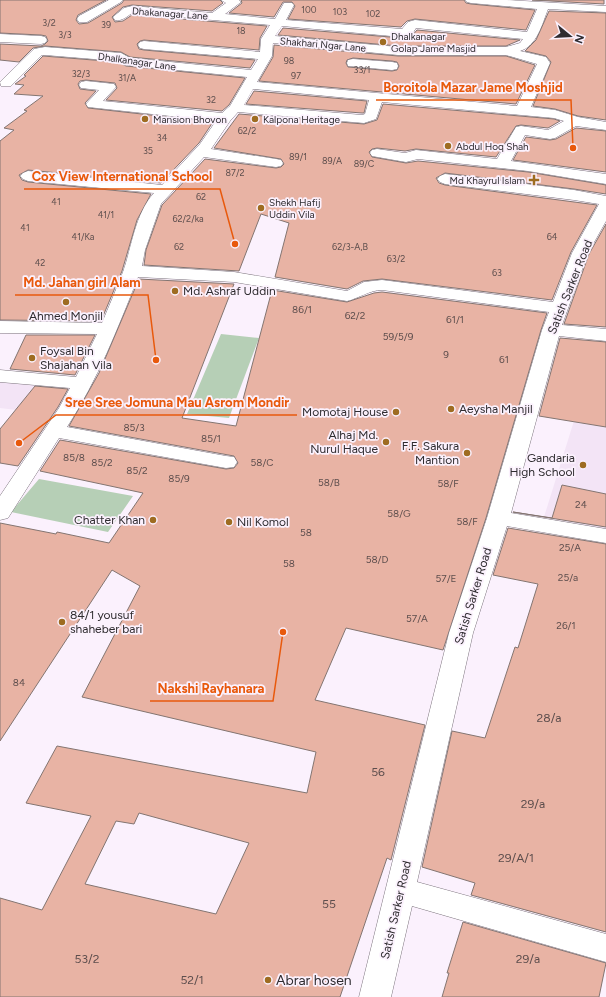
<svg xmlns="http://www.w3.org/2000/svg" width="606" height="997" viewBox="0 0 606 997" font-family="Figtree,sans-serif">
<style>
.built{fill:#f3e4f6}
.green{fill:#b6cfb6}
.building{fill:#e8b3a4;stroke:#837571;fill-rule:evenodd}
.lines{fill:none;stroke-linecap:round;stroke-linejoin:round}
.minor-casing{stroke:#7c747d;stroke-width:1}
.minor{fill:#fff;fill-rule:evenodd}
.poi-dot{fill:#9e6c21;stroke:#fbf1fd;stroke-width:1.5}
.labels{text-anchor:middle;stroke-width:3.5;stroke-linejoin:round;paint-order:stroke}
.far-number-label{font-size:9px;fill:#5d4e4d}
.far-street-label{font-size:10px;fill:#2f2c30;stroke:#fbf1fd}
.far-poi-label{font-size:10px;fill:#2f2c30;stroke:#fbf1fd;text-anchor:start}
.number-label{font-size:10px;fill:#5d4e4d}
.street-label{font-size:12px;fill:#2f2c30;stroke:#fbf1fd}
.poi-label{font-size:12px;fill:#2f2c30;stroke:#fbf1fd;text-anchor:start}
.near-number-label{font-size:12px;fill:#5d4e4d}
.near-poi-label{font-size:14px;fill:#2f2c30;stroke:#fbf1fd;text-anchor:start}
.leader{fill:none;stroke:#e8590c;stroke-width:1.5}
.callout-dot{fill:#e8590c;stroke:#fbf1fd;stroke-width:1.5}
.callout-label{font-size:13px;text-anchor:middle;font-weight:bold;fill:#e8590c;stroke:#fbf1fd;stroke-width:3.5;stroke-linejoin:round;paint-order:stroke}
</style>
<rect width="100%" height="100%" fill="#fbf1fd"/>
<!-- built -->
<path class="built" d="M 0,380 L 75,385 L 58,415 L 0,408 Z
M 578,408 L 606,413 L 606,529 L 544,517 Z"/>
<!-- green -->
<path class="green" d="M 221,334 L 259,338 L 229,418 L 187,414 Z
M 39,479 L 133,496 L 108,532 L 11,512 Z"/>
<!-- building -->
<path class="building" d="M 0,0 L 106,0 L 78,15 L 76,20 L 79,24 L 88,23 L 122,3 L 124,0 L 220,0 L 223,3 L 212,11 L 132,5 L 123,7 L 112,17 L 115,22 L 123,21 L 132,15 L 267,26 L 260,38 L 259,50 L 144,40 L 140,41 L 137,44 L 139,49 L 144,50 L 255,60 L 250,68 L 130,57 L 121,52 L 45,46 L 33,48 L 19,62 L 0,60 L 0,44 L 41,46 L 45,44 L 48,41 L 46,36 L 41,35 L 0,33 Z
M 241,0 L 464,0 L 466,3 L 471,4 L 535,10 L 526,30 L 415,19 L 407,21 L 401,27 L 288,19 L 295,6 L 292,2 L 283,2 L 274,17 L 229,13 L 242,3 Z
M 532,0 L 604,0 L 604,4 Z
M 549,11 L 606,13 L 606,120 L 578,116 L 555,109 L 533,106 L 551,62 L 546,56 L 525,51 L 536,40 Z
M 283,28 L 402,38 L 411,37 L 417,30 L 520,40 L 506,46 L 398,46 L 278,35 Z
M 274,45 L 398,56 L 506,56 L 535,65 L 516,104 L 259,81 L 273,57 ZM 353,58 L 392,61 L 397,62 L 399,66 L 397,70 L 392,71 L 348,67 L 346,63 L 347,60 Z
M 43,56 L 118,62 L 126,66 L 245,78 L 229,105 L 222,111 L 106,100 L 117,88 L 115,83 L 86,80 L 80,81 L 78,84 L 80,89 L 96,91 L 85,103 L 88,108 L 213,122 L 199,143 L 161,183 L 28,170 L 19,175 L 22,180 L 28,182 L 151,194 L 137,220 L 122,271 L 101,321 L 0,320 L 0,141 L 14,130 L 4,128 L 27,111 L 24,110 L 43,96 L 14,94 L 24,85 L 15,84 L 26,76 L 24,75 Z
M 254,91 L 367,101 L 364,113 L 362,113 L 246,104 Z
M 383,104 L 554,119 L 560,121 L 548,128 L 521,125 L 516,126 L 496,157 L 416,149 L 405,151 L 377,148 L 372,149 L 369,152 L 372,157 L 406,163 L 418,161 L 528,172 L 606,185 L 606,194 L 574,189 L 445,173 L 436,178 L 439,183 L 445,185 L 597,205 L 571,252 L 552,300 L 382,279 L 363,281 L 347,289 L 275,277 L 289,223 L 261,214 L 239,271 L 144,265 L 146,250 L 162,205 L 205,159 L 276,168 L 281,167 L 284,164 L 281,159 L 214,148 L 239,114 L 364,124 L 377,120 Z
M 576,128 L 606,131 L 606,172 L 513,160 L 526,137 L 550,140 L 556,139 Z
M 606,224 L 606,327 L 564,324 L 589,254 Z
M 139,279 L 234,284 L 182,418 L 236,426 L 272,290 L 347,302 L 374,293 L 382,292 L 547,313 L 541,330 L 486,518 L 443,650 L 346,628 L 315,700 L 425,725 L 391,860 L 387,858 L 340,997 L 0,997 L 0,898 L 42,910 L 91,816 L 26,803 L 57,746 L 307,793 L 316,752 L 82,697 L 140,586 L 112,570 L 0,741 L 0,523 L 56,534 L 57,532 L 109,543 L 143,493 L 40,471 L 60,440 L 226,469 L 234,468 L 238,463 L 234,456 L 69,426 L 99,373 ZM 139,813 L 249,843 L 216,914 L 85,884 L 116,821 L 134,824 Z
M 26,335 L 95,335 L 75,375 L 10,369 Z
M 560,338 L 606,342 L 606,427 L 539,416 Z
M 35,386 L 68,389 L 58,407 L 18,466 L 0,463 L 0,429 Z
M 562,485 L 606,494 L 606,527 L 513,512 L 552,518 Z
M 508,528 L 606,544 L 606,932 L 471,895 L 475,883 L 422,867 L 452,731 L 485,738 L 515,647 L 518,648 L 538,584 L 493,575 Z
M 463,922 L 606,963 L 599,997 L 442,997 L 449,973 L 447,973 Z"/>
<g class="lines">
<!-- minor casing -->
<g class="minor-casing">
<path id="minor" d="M 109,0 L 123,0 L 121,2 L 87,22 L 79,22 L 77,19 L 79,16 Z
M 221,0 L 239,0 L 241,2 L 225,14 L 275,19 L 284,3 L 292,3 L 294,5 L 286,20 L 402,29 L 408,22 L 415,20 L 527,32 L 537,9 L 471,3 L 467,2 L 465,0 L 507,0 L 606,6 L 606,12 L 548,9 C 542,24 537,46 520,51 L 546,57 L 550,63 L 531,107 L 555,110 L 578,117 L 606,122 L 606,130 L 576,126 L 555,138 L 550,139 L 525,135 L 511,161 L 606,174 L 606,184 L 528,171 L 418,159 L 406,162 L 372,156 L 370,153 L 372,150 L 377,149 L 405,153 L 416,150 L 497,159 L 516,127 L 521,126 L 548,130 L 564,121 L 554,118 L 382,102 L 376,119 L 364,123 L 238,112 L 230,121 L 211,149 L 276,159 L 281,160 L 283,163 L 281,166 L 276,167 L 204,157 L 161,204 L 145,250 L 142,266 L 234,272 L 347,291 L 364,282 L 382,280 L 553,302 L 572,253 L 599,204 L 574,200 L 445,184 L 440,182 L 437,179 L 440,176 L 445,174 L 574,190 L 606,196 L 606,221 L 588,253 L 562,325 L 606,329 L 606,341 L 559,336 L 511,513 L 606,529 L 606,543 L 507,526 L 473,633 L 417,882 L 606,934 L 606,962 L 412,906 L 391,997 L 359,997 L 449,633 L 487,518 L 542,330 L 549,312 L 382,290 C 370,290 359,298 347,301 L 234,282 L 138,277 C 117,330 98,379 67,427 L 226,456 L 234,457 L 237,462 L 234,467 L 226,468 L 59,438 L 8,518 L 0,520 L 0,496 L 59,408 L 70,388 L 0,382 L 0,370 L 76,377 L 97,334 L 0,333 L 0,321 L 102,323 C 109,306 116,290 123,272 C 132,247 135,214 154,193 L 28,181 L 23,179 L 20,176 L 23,173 L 28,171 L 162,185 L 200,144 L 216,121 L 88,107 L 86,104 L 99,90 L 81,88 L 79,85 L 81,82 L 86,81 L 114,84 L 116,87 L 103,101 L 222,113 L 230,106 L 247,77 L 126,65 L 118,61 L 45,55 L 42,55 L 11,86 L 1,86 L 0,82 L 34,49 L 45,47 L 121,53 L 130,58 L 251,70 L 258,59 L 144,49 L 140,48 L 138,45 L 140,42 L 144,41 L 260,52 L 261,39 L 270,25 L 132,13 C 126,17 123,21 115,20 L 113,17 L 124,8 L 132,6 L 212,13 L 226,3 ZM 282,26 L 402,37 L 411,36 L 416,28 L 523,39 L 520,43 L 506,47 L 398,47 L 275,36 ZM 273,43 L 398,55 L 506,55 L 537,64 L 517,106 L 257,82 L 272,56 ZM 253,89 L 369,100 L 365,114 L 362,115 L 244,105 Z
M 0,34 L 41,36 L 45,37 L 47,40 L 45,43 L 41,44 L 0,42 Z
M 353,59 L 392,62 L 397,63 L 398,66 L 397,69 L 392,70 L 348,66 L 347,63 L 348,60 Z"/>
</g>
<!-- minor -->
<use href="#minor" class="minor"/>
</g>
<!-- markers -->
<g class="poi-dot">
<circle cx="383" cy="42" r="4"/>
<circle cx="145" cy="119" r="4"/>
<circle cx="255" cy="119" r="4"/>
<circle cx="448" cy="146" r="4"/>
<path d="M532 174h4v4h4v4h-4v4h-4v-4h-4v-4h4z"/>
<circle cx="261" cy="208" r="4"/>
<circle cx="175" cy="291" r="4"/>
<circle cx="66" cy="302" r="4"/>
<circle cx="32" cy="358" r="4"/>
<circle cx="451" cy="409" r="4"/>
<circle cx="396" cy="412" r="4"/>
<circle cx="386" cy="442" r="4"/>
<circle cx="467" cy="453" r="4"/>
<circle cx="583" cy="465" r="4"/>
<circle cx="153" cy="520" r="4"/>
<circle cx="229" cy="522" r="4"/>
<circle cx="62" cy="622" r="4"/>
<circle cx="268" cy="980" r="4"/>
</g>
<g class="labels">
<!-- far-number labels -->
<g class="far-number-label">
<text x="309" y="13">100</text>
<text x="340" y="15">103</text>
<text x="373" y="17">102</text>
<text x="49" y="26">3/2</text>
<text x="106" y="28">39</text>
<text x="241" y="34">18</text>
<text x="65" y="38">3/3</text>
<text x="289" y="64">98</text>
<text x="362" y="73">33/1</text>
<text x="81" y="77">32/3</text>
<text x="296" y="79">97</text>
<text x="127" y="81">31/A</text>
<text x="211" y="103">32</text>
<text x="247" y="134">62/2</text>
<text x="162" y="141">34</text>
<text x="148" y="154">35</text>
<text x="298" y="160">89/1</text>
<text x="332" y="164">89/A</text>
<text x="364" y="167">89/C</text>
<text x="235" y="176">87/2</text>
<text x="201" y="200">62</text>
<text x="56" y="205">41</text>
<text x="106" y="218">41/1</text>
<text x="188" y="222">62/2/ka</text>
<text x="25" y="231">41</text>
<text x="83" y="240">41/Ka</text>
<text x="552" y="240">64</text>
<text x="179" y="250">62</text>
<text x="350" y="250">62/3-A,B</text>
<text x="396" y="262">63/2</text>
<text x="40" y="266">42</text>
<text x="497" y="276">63</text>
</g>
<!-- far-street labels -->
<g class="far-street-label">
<text transform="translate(170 13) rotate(4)" y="4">Dhakanagar Lane</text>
<text transform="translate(323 44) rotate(5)" y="4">Shakhari Ngar Lane</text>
<text transform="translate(137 61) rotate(8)" y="4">Dhalkanagar Lane</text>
</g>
<!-- far-poi labels -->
<g class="far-poi-label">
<text x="391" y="40">Dhalkanagar<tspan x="391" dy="12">Golap Jame Masjid</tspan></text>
<text x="153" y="123">Mansion Bhovon</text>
<text x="263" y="123">Kalpona Heritage</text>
<text x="456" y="150">Abdul Hoq Shah</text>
<text x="525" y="184" text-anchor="end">Md Khayrul Islam</text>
<text x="269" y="206">Shekh Hafij<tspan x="269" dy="12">Uddin Vila</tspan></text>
</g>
<!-- number labels -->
<g class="number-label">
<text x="302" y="313">86/1</text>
<text x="355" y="319">62/2</text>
<text x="455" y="323">61/1</text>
<text x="398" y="340">59/5/9</text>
<text x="446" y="358">9</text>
<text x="504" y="363">61</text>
<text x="134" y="431">85/3</text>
<text x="211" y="442">85/1</text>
<text x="74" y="461">85/8</text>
<text x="102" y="466">85/2</text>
<text x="262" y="466">58/C</text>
<text x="137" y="474">85/2</text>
<text x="179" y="482">85/9</text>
<text x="329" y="486">58/B</text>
<text x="448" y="487">58/F</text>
<text x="581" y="508">24</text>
<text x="399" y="517">58/G</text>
<text x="467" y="525">58/F</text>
<text x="306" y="536">58</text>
<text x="570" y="551">25/A</text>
<text x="377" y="563">58/D</text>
<text x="289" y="567">58</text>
<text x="568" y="581">25/a</text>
<text x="446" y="582">57/E</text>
<text x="417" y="622">57/A</text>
<text x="566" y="629">26/1</text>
<text x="19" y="686">84</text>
</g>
<!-- street labels -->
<g class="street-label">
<text transform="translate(570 287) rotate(-68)" y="4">Satish Sarker Road</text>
<text transform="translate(473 596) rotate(-73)" y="4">Satish Sarker Road</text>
<text transform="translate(396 910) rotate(-77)" y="4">Satish Sarker Road</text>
</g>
<!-- poi labels -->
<g class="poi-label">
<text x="183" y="295">Md. Ashraf Uddin</text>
<text x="66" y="320" text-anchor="middle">Ahmed Monjil</text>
<text x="40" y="355">Foysal Bin<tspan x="40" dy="14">Shajahan Vila</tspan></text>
<text x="459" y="413">Aeysha Manjil</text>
<text x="388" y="416" text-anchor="end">Momotaj House</text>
<text x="378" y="439" text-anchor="end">Alhaj Md.<tspan x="378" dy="14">Nurul Haque</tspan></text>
<text x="459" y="450" text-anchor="end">F.F. Sakura<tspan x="459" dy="14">Mantion</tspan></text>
<text x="575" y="462" text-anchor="end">Gandaria<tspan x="575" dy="14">High School</tspan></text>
<text x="145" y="524" text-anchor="end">Chatter Khan</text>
<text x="237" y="526">Nil Komol</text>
<text x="70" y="619">84/1 yousuf<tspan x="70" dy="14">shaheber bari</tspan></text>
</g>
<!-- near-number labels -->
<g class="near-number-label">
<text x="549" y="722">28/a</text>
<text x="378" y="776">56</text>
<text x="533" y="808">29/a</text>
<text x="516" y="862">29/A/1</text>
<text x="329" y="908">55</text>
<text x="87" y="963">53/2</text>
<text x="528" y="963">29/a</text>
<text x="192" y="984">52/1</text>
</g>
<!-- near-poi labels -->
<g class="near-poi-label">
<text x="276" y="985">Abrar hosen</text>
</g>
</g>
<!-- callouts -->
<path class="leader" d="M573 148L571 100H376M235 244L220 189H24M156 360L148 295H15M19 443L56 415H297M283 632L273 701H150"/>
<g class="callout-dot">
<circle cx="573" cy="148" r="4"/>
<circle cx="235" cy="244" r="4"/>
<circle cx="156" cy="360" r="4"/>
<circle cx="19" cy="443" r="4"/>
<circle cx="283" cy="632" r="4"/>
</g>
<g class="callout-label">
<text x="473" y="92">Boroitola Mazar Jame Moshjid</text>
<text x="122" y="181">Cox View International School</text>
<text x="82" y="287">Md. Jahan girl Alam</text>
<text x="177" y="407">Sree Sree Jomuna Mau Asrom Mondir</text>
<text x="211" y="693">Nakshi Rayhanara</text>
</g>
<!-- north arrow -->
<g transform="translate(570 36) rotate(108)" stroke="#fbf1fd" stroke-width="3" paint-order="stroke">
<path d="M0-3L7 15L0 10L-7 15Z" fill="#2f2c30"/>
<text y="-6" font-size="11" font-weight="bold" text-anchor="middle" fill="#2f2c30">N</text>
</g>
</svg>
